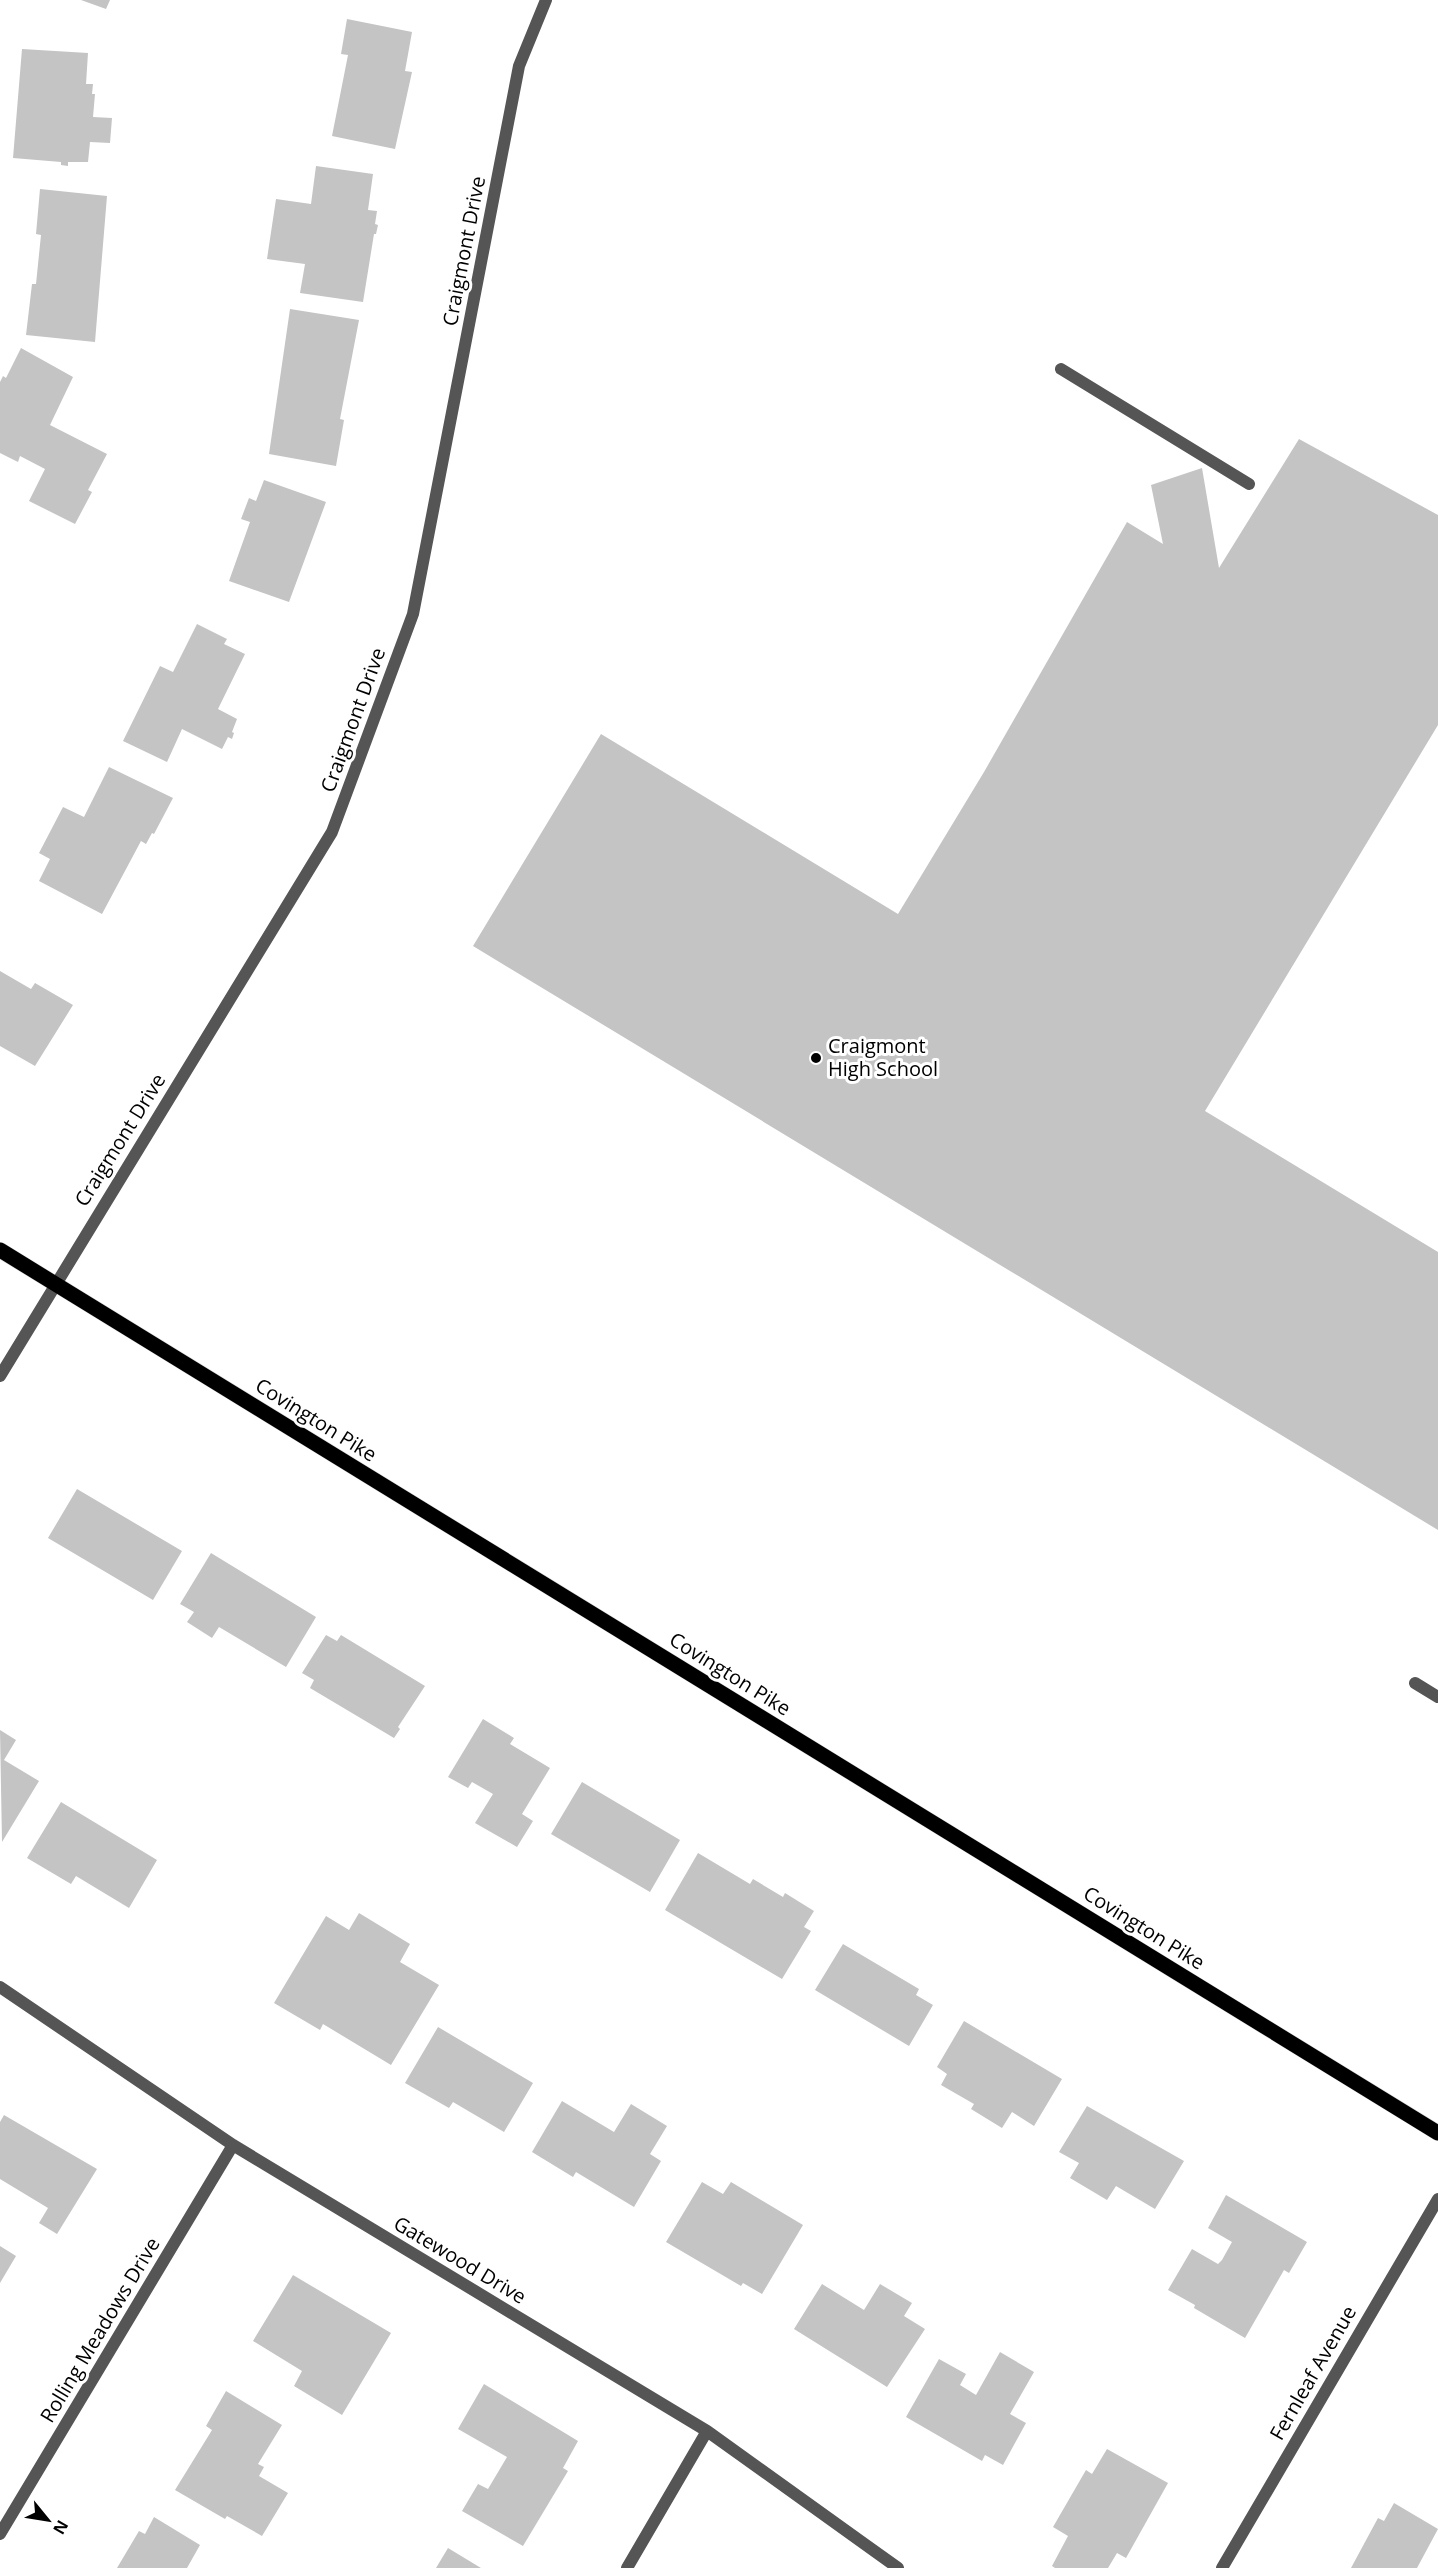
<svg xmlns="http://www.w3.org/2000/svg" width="1438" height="2568" viewBox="0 0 1438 2568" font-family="'Open Sans',sans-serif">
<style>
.building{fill:#c4c4c4}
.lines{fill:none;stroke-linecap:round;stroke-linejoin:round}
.primary-casing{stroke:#dbdbdb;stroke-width:16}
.service{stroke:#555;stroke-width:12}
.minor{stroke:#555;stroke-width:12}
.primary{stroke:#000;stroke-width:15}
.poi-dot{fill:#000;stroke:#fff;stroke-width:2}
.labels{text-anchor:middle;stroke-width:6;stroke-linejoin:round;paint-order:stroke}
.street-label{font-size:20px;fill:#000;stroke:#fff}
.poi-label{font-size:20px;fill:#000;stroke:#fff;text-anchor:start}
</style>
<rect width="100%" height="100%" fill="#fff"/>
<!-- building -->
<path class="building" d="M 81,0 L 110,0 L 106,9 Z
M 347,19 L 412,32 L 405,71 L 412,72 L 395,149 L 332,136 L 348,55 L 341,54 Z
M 22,49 L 88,53 L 86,84 L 93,84 L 92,94 L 95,94 L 93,117 L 112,118 L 110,143 L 90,142 L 88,162 L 68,162 L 68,166 L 61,165 L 61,162 L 13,158 Z
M 316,166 L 373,174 L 368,210 L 377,211 L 375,224 L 378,225 L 376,234 L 374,234 L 363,302 L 300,293 L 305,264 L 267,259 L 276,199 L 311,204 Z
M 40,189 L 107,196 L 95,342 L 26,335 L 32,284 L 36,284 L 41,235 L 36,234 Z
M 290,309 L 359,320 L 340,419 L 344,420 L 336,466 L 269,454 Z
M 21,348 L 73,377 L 50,425 L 107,454 L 88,490 L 92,492 L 75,524 L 29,501 L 45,469 L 20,456 L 18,462 L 0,453 L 0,382 L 3,376 L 6,378 Z
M 1299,439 L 1438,515 L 1438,725 L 1205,1111 L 1438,1252 L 1438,1530 L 473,946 L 601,734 L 898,914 L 984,772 L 1127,522 L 1163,544 L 1151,485 L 1202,468 L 1219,568 Z
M 264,480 L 326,502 L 289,602 L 229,581 L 250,522 L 241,519 L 249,498 L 256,501 Z
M 197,624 L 227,639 L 224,644 L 245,654 L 218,709 L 237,719 L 232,732 L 234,733 L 232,739 L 228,737 L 222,749 L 182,729 L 167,762 L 123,741 L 160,666 L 173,672 Z
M 109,767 L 173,798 L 154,834 L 152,833 L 146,844 L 141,841 L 102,914 L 39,881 L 50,859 L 39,853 L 63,807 L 84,817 Z
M 0,971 L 31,989 L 35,983 L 73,1005 L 35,1066 L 0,1046 Z
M 77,1489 L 182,1551 L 153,1600 L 48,1538 Z
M 211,1553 L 316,1617 L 286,1667 L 219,1627 L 212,1638 L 187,1622 L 194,1612 L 180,1604 Z
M 326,1635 L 337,1641 L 341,1635 L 425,1686 L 398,1727 L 400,1729 L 394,1738 L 310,1688 L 314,1680 L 302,1673 Z
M 483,1719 L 514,1738 L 510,1744 L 550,1768 L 522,1814 L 533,1821 L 517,1847 L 475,1823 L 493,1794 L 472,1782 L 468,1788 L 448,1777 Z
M 0,1730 L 16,1740 L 4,1760 L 39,1781 L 2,1842 Z
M 582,1782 L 680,1840 L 650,1892 L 551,1834 Z
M 61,1802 L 157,1860 L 129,1908 L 76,1876 L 71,1884 L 27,1858 Z
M 698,1853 L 750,1884 L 753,1879 L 783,1897 L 785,1893 L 814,1911 L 804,1927 L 811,1931 L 782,1979 L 665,1910 Z
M 359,1913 L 410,1944 L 400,1962 L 439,1985 L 391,2065 L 323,2024 L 320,2030 L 274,2003 L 326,1916 L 349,1930 Z
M 843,1944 L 919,1989 L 916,1995 L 933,2005 L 909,2046 L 815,1990 Z
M 964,2021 L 1062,2079 L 1034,2126 L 1012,2112 L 1002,2128 L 971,2109 L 974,2104 L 941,2085 L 947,2074 L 937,2067 Z
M 438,2027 L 533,2083 L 504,2132 L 453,2102 L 449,2108 L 405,2083 Z
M 562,2101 L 614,2132 L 631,2104 L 667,2126 L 650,2154 L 661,2161 L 634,2207 L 576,2172 L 573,2177 L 532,2152 Z
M 1087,2106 L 1184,2161 L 1155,2209 L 1116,2186 L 1107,2200 L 1070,2178 L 1079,2163 L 1059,2152 Z
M 4,2115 L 97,2169 L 57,2234 L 39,2223 L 48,2208 L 0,2179 L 0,2122 Z
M 702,2182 L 723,2194 L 731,2182 L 803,2225 L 762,2294 L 743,2283 L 741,2286 L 666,2242 Z
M 1226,2195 L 1307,2242 L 1289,2273 L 1284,2270 L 1245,2338 L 1194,2308 L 1195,2305 L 1168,2290 L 1192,2249 L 1218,2264 L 1222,2260 L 1232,2242 L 1208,2228 Z
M 0,2246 L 16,2256 L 0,2283 Z
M 293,2275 L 391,2333 L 342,2415 L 294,2386 L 302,2371 L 253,2341 Z
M 822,2284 L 864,2310 L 880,2284 L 912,2303 L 904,2316 L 925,2329 L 887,2387 L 794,2329 Z
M 1000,2352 L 1034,2372 L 1010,2414 L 1026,2423 L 1003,2465 L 985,2455 L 982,2461 L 906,2417 L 939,2359 L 966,2374 L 960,2385 L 976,2395 Z
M 484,2384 L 578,2441 L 563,2468 L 568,2471 L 523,2546 L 462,2511 L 478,2484 L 488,2489 L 507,2457 L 458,2429 Z
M 226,2391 L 282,2425 L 258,2464 L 264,2467 L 259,2476 L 288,2493 L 262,2536 L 227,2516 L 225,2519 L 175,2490 L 212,2430 L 206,2426 Z
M 1107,2449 L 1168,2483 L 1126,2558 L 1117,2553 L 1108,2568 L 1055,2568 L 1052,2566 L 1068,2536 L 1053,2527 L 1086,2470 L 1092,2474 Z
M 1394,2503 L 1438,2529 L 1417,2568 L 1351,2568 L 1378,2518 L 1384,2521 Z
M 154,2517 L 200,2545 L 187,2568 L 117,2568 L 139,2531 L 145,2534 Z
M 448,2548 L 481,2568 L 436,2568 Z"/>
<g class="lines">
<!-- primary casing -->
<g class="primary-casing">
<path id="primary" d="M 0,1250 L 1438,2133"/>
</g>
<!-- service -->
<path class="service" d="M 1061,369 L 1249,484
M 1415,1683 L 1438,1697"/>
<!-- minor -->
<path class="minor" d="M 0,1376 L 332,832 L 413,614 L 519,66 L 546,0
M 0,1987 L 233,2145 L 707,2431 L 898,2568
M 0,2534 L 233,2145
M 627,2568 L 707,2431
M 1222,2568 L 1438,2199"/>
<!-- primary -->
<use href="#primary" class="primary"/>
</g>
<!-- markers -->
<circle class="poi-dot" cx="816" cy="1058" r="6"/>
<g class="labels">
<!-- street labels -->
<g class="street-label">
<text transform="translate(464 251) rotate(-79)" y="7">Craigmont Drive</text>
<text transform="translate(353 720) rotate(-70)" y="7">Craigmont Drive</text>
<text transform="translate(120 1140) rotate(-58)" y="7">Craigmont Drive</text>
<text transform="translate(316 1420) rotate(32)" y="7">Covington Pike</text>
<text transform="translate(730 1674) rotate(32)" y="7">Covington Pike</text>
<text transform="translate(1144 1928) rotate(32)" y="7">Covington Pike</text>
<text transform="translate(460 2260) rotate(31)" y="7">Gatewood Drive</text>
<text transform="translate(100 2330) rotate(-59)" y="7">Rolling Meadows Drive</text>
<text transform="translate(1313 2373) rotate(-60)" y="7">Fernleaf Avenue</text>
</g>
<!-- poi labels -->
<g class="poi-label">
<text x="828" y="1053">Craigmont<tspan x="828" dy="23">High School</tspan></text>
</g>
</g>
<!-- north arrow -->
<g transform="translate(48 2520) rotate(120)" stroke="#ffffff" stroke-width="4.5" paint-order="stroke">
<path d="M0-4.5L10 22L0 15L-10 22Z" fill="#000000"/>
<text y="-9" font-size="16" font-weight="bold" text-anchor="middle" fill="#000000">N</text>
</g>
</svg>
